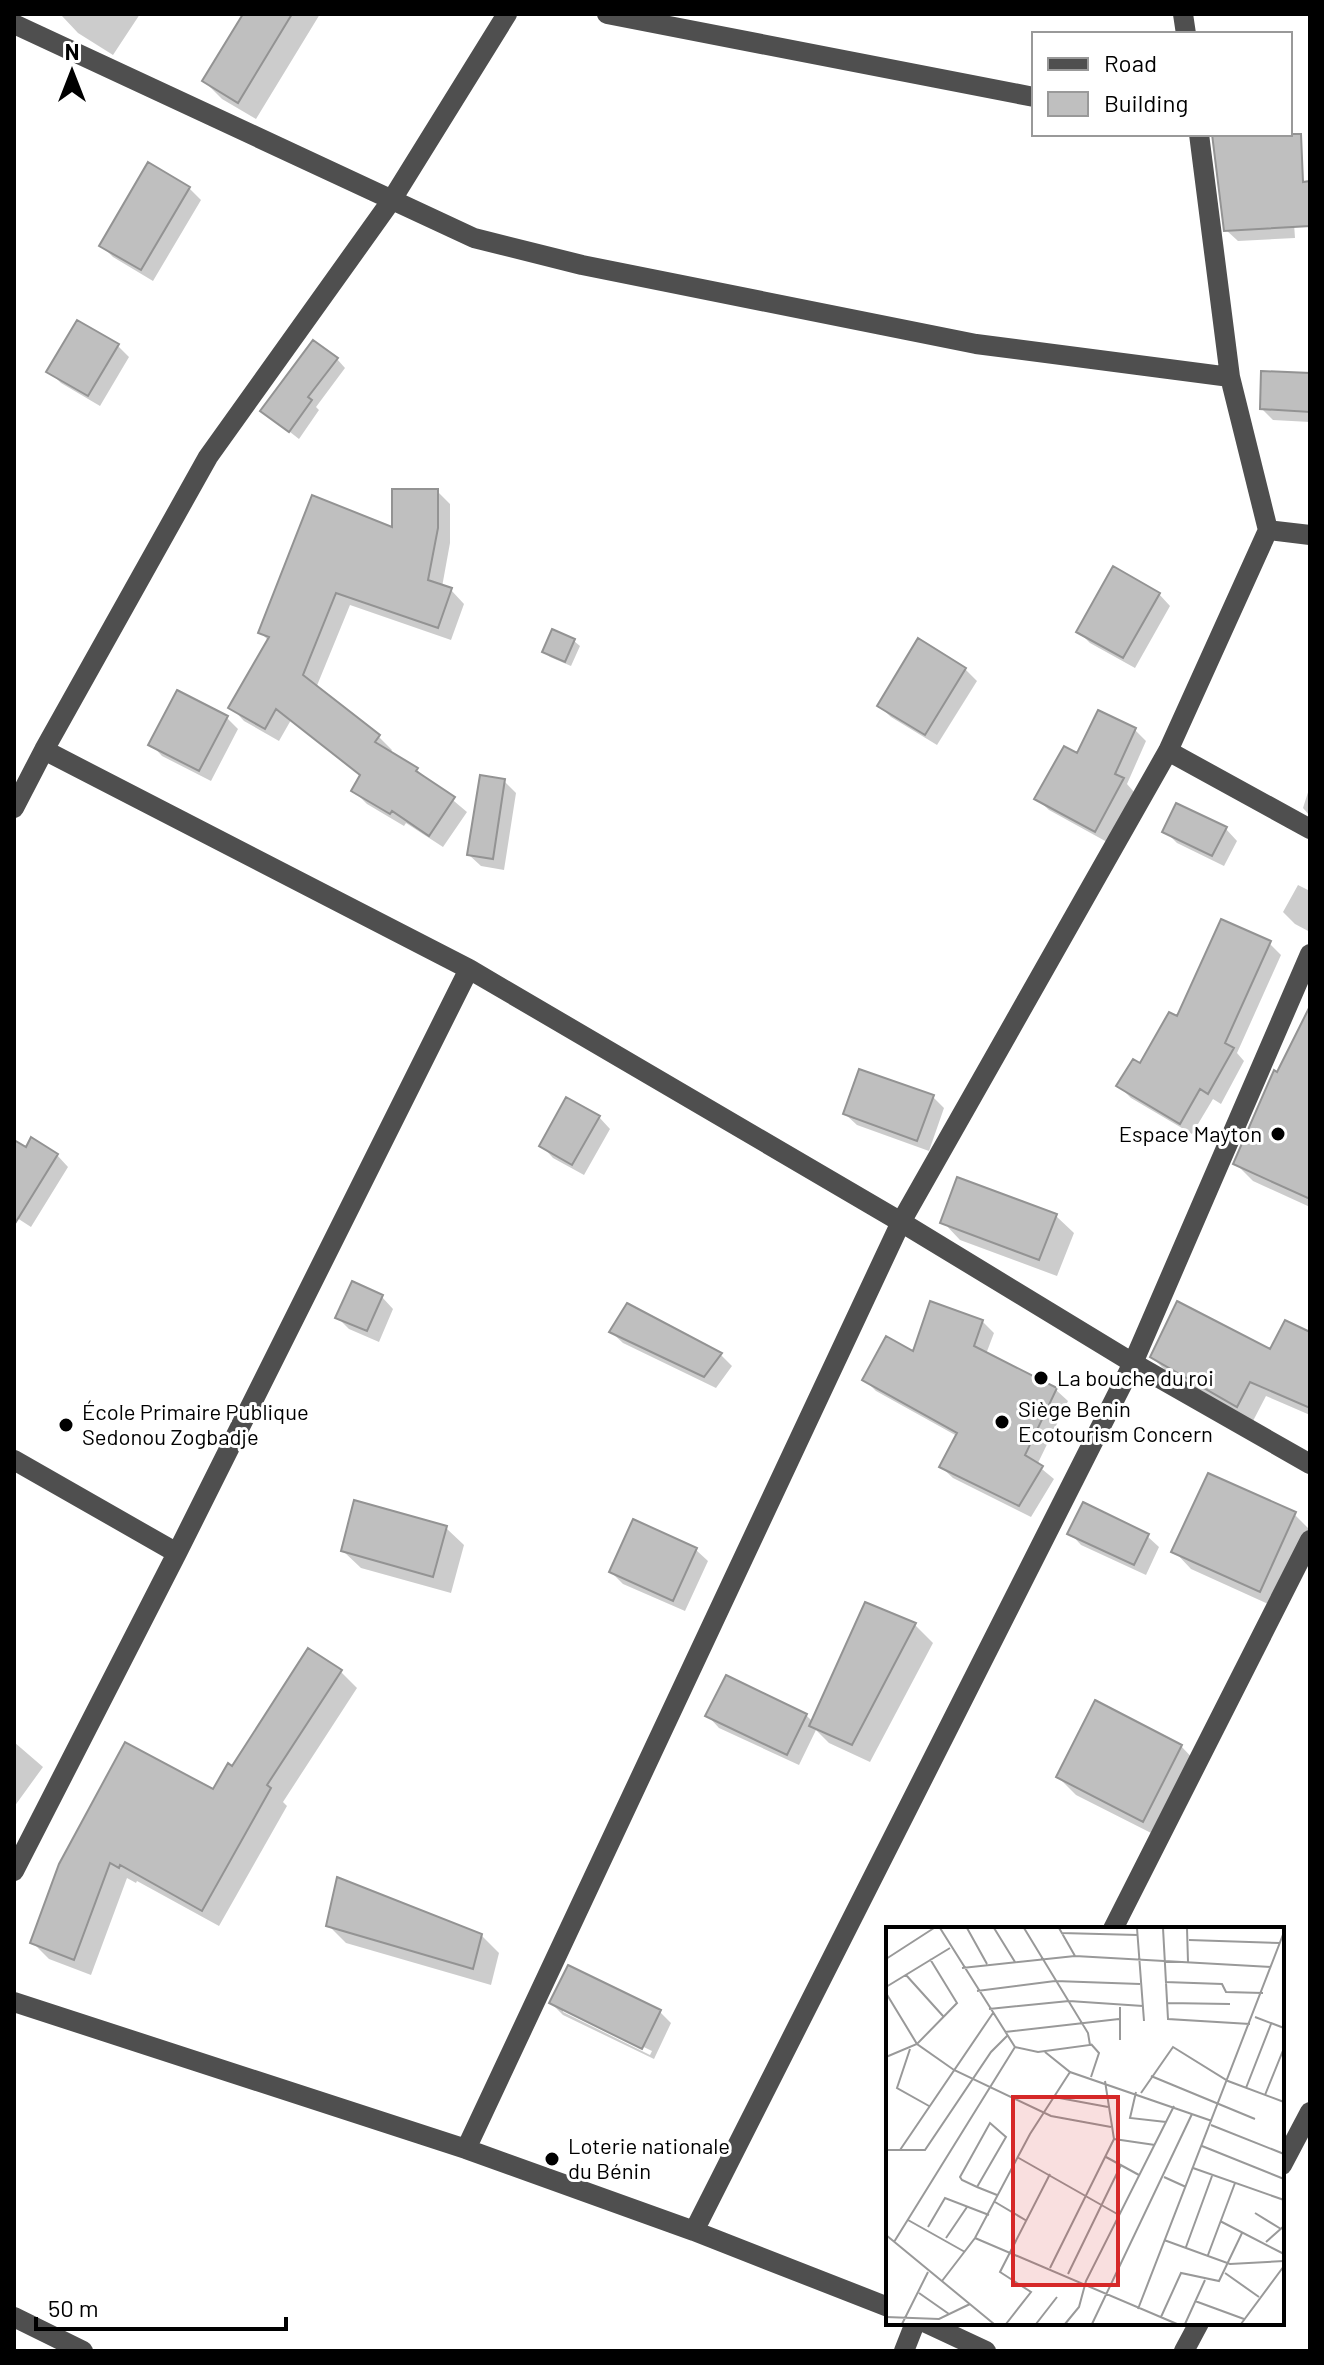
<svg xmlns="http://www.w3.org/2000/svg" width="1324" height="2365" viewBox="0 0 1324 2365" font-family="Barlow,sans-serif">
<style>
.shadow{fill:#0003;fill-rule:evenodd}
.building{fill:#bfbfbf;stroke:#939393;stroke-width:2}
.lines{fill:none;stroke-linecap:round;stroke-linejoin:round}
.minor{stroke:#4f4f4f;stroke-width:20}
.poi-dot{fill:#000;stroke:#fff;stroke-width:3}
.labels{text-anchor:middle;stroke-width:6;stroke-linejoin:round;paint-order:stroke}
.poi-label{font-size:22px;fill:#000;stroke:#fff;text-anchor:start}
.inset-road{fill:none;stroke:#999;stroke-width:2}
.view{fill:#d62828;fill-opacity:0.15;stroke:#d62828;stroke-width:4}
.inset-edge{fill:none;stroke:#000;stroke-width:4}
</style>
<rect width="100%" height="100%" fill="#fff"/>
<!-- shadow -->
<path class="shadow" d="M 64,14 L 140,14 L 113,55 L 78,33 L 62,16 Z
M 245,14 L 320,14 L 256,119 L 222,99 L 204,81 Z
M 1214,134 L 1288,134 L 1295,238 L 1238,241 L 1226,230 Z
M 148,165 L 189,188 L 201,200 L 153,281 L 113,257 L 102,246 Z
M 118,346 L 129,357 L 100,406 L 61,383 L 49,371 Z
M 337,359 L 345,368 L 316,407 L 319,410 L 299,439 L 263,411 Z
M 1310,375 L 1310,422 L 1273,420 L 1262,409 Z
M 437,491 L 450,504 L 450,543 L 442,587 L 451,590 L 464,604 L 451,640 L 350,605 L 316,688 L 379,737 L 392,750 L 390,753 L 417,770 L 467,812 L 443,847 L 406,823 L 404,826 L 367,804 L 353,790 L 362,776 L 291,720 L 279,741 L 244,721 L 231,707 L 269,641 L 260,632 L 394,530 Z
M 1159,594 L 1170,606 L 1135,668 L 1090,643 L 1078,631 Z
M 553,632 L 574,641 L 580,646 L 571,666 L 550,657 L 544,652 Z
M 965,669 L 977,681 L 937,745 L 891,717 L 879,706 Z
M 226,717 L 238,729 L 211,781 L 162,756 L 151,744 Z
M 1135,730 L 1146,741 L 1127,784 L 1134,792 L 1107,842 L 1049,810 L 1037,799 L 1078,756 Z
M 504,781 L 516,793 L 504,870 L 481,866 L 469,855 Z
M 1310,786 L 1310,816 L 1303,808 Z
M 1226,829 L 1237,841 L 1224,866 L 1177,843 L 1165,831 Z
M 1298,885 L 1310,891 L 1310,932 L 1295,924 L 1283,912 Z
M 1269,943 L 1281,955 L 1237,1053 L 1244,1061 L 1221,1104 L 1213,1099 L 1192,1134 L 1131,1098 L 1119,1086 L 1141,1066 L 1178,1019 Z
M 1310,1038 L 1310,1207 L 1253,1181 L 1236,1164 L 1278,1074 Z
M 933,1097 L 944,1108 L 929,1151 L 857,1125 L 845,1114 Z
M 599,1117 L 610,1129 L 584,1175 L 553,1158 L 542,1146 Z
M 14,1142 L 26,1150 L 57,1155 L 68,1167 L 31,1227 L 14,1216 Z
M 1056,1216 L 1074,1233 L 1057,1276 L 960,1240 L 943,1222 Z
M 382,1297 L 393,1309 L 379,1342 L 349,1329 L 337,1317 Z
M 982,1321 L 994,1333 L 986,1354 L 1056,1390 L 1068,1401 L 1037,1465 L 1054,1479 L 1031,1517 L 953,1478 L 941,1467 L 957,1436 L 876,1391 L 864,1379 Z
M 611,1332 L 721,1355 L 732,1366 L 716,1388 L 623,1343 Z
M 1310,1335 L 1310,1415 L 1266,1396 L 1253,1421 L 1167,1372 L 1152,1357 L 1271,1352 Z
M 1294,1514 L 1310,1530 L 1310,1536 L 1277,1608 L 1191,1569 L 1174,1551 Z
M 446,1528 L 464,1545 L 451,1593 L 361,1568 L 343,1551 Z
M 1070,1533 L 1147,1536 L 1159,1547 L 1146,1575 L 1081,1545 Z
M 696,1550 L 708,1561 L 685,1611 L 623,1584 L 611,1572 Z
M 866,1604 L 915,1625 L 933,1643 L 870,1762 L 829,1743 L 816,1730 L 799,1765 L 719,1728 L 708,1716 L 806,1715 L 813,1722 Z
M 340,1671 L 357,1688 L 283,1802 L 287,1806 L 219,1926 L 137,1881 L 136,1883 L 127,1878 L 91,1975 L 49,1959 L 32,1942 L 126,1745 L 214,1792 L 232,1768 Z
M 14,1742 L 43,1767 L 14,1807 Z
M 1181,1746 L 1198,1764 L 1161,1838 L 1076,1795 L 1058,1777 Z
M 328,1925 L 481,1935 L 499,1953 L 491,1985 L 346,1943 Z
M 551,2003 L 660,2012 L 671,2023 L 654,2059 L 563,2015 ZM 563,2008 L 652,2051 L 650,2055 L 563,2012 Z"/>
<!-- building -->
<path class="building" d="M 243,14 L 292,14 L 238,103 L 202,81 Z
M 1212,134 L 1301,134 L 1303,182 L 1310,181 L 1310,226 L 1224,231 Z
M 148,162 L 190,187 L 141,270 L 99,246 Z
M 77,320 L 119,344 L 88,396 L 46,372 Z
M 313,340 L 338,358 L 308,397 L 312,400 L 289,432 L 260,411 Z
M 1261,371 L 1310,373 L 1310,412 L 1260,409 Z
M 392,489 L 438,489 L 438,528 L 428,580 L 452,588 L 438,628 L 336,593 L 303,675 L 380,735 L 375,742 L 418,768 L 416,771 L 455,797 L 429,836 L 392,811 L 390,814 L 351,791 L 360,775 L 276,709 L 265,729 L 228,708 L 269,637 L 258,633 L 312,495 L 392,527 Z
M 1113,566 L 1160,593 L 1123,658 L 1076,632 Z
M 552,629 L 575,639 L 565,662 L 542,652 Z
M 918,638 L 966,668 L 925,735 L 877,706 Z
M 177,690 L 228,716 L 199,771 L 148,745 Z
M 1098,710 L 1136,728 L 1115,774 L 1124,778 L 1095,832 L 1034,799 L 1064,746 L 1077,753 Z
M 480,775 L 505,779 L 493,859 L 467,855 Z
M 1176,803 L 1227,827 L 1212,856 L 1162,832 Z
M 1221,919 L 1271,941 L 1225,1043 L 1234,1048 L 1208,1094 L 1200,1089 L 1180,1124 L 1116,1086 L 1133,1059 L 1140,1063 L 1169,1012 L 1177,1016 Z
M 1310,1006 L 1310,1199 L 1233,1164 L 1274,1070 L 1277,1072 Z
M 859,1069 L 934,1095 L 917,1141 L 843,1114 Z
M 566,1097 L 600,1116 L 572,1165 L 539,1146 Z
M 31,1137 L 58,1154 L 14,1225 L 14,1140 L 26,1147 Z
M 957,1177 L 1057,1214 L 1039,1260 L 940,1223 Z
M 352,1281 L 383,1295 L 367,1331 L 335,1318 Z
M 930,1301 L 983,1320 L 974,1346 L 1057,1388 L 1025,1455 L 1043,1466 L 1019,1506 L 939,1467 L 957,1433 L 862,1380 L 886,1336 L 913,1351 Z
M 1177,1301 L 1270,1349 L 1285,1320 L 1310,1332 L 1310,1408 L 1250,1382 L 1237,1407 L 1150,1357 Z
M 627,1303 L 722,1353 L 704,1377 L 609,1332 Z
M 1208,1473 L 1296,1512 L 1260,1592 L 1171,1552 Z
M 354,1500 L 447,1526 L 433,1577 L 341,1551 Z
M 1083,1502 L 1149,1534 L 1134,1565 L 1067,1534 Z
M 633,1519 L 697,1548 L 673,1601 L 609,1572 Z
M 865,1602 L 916,1623 L 852,1745 L 809,1726 Z
M 308,1648 L 342,1670 L 267,1785 L 271,1788 L 202,1911 L 120,1865 L 119,1868 L 110,1863 L 74,1960 L 30,1943 L 59,1864 L 125,1742 L 213,1789 L 228,1763 L 232,1766 Z
M 726,1675 L 807,1714 L 787,1755 L 705,1716 Z
M 1095,1700 L 1182,1745 L 1143,1822 L 1056,1777 Z
M 337,1877 L 482,1934 L 473,1969 L 326,1926 Z
M 568,1965 L 661,2010 L 642,2049 L 549,2003 Z"/>
<g class="lines">
<!-- minor -->
<path class="minor" d="M 607,14 L 1034,97
M 1183,14 L 1186,34
M 14,24 L 474,238 L 582,265 L 976,344 L 1230,377
M 1268,530 L 1310,535
M 44,750 L 469,969 L 901,1222 L 1133,1363 L 1310,1464
M 1168,751 L 1310,829
M 14,808 L 44,750 L 208,457 L 391,201 L 507,14
M 14,1460 L 177,1553
M 14,1871 L 177,1553 L 469,969
M 1113,1929 L 1310,1540
M 14,2002 L 466,2149 L 694,2231 L 888,2307
M 466,2149 L 901,1222 L 1168,751 L 1268,530 L 1230,377 L 1199,134
M 1282,2165 L 1310,2112
M 694,2231 L 1133,1363 L 1310,954
M 14,2317 L 83,2351
M 926,2323 L 986,2351
M 904,2351 L 915,2323
M 1184,2351 L 1199,2323"/>
</g>
<!-- markers -->
<g class="poi-dot">
<circle cx="1278" cy="1134" r="8"/>
<circle cx="1041" cy="1378" r="8"/>
<circle cx="1002" cy="1422" r="8"/>
<circle cx="66" cy="1425" r="8"/>
<circle cx="552" cy="2159" r="8"/>
</g>
<g class="labels">
<!-- poi labels -->
<g class="poi-label">
<text x="1262" y="1142" text-anchor="end">Espace Mayton</text>
<text x="1057" y="1386">La bouche du roi</text>
<text x="1018" y="1417">Siège Benin<tspan x="1018" dy="25">Ecotourism Concern</tspan></text>
<text x="82" y="1420">École Primaire Publique<tspan x="82" dy="25">Sedonou Zogbadje</tspan></text>
<text x="568" y="2154">Loterie nationale<tspan x="568" dy="25">du Bénin</tspan></text>
</g>
</g>
<!-- overview -->
<g transform="translate(886 1927)">
<rect width="398" height="398" fill="#fff"/>
<path class="inset-road" d="M 54,1 L 129,120 L 152,125 L 204,118 L 202,106 L 138,1M 81,1 L 101,37M 108,1 L 129,35M 173,1 L 189,29M 251,1 L 258,94M 277,1 L 282,92 L 364,97M 301,1 L 302,35M 175,6 L 252,8M 303,13 L 394,16M 0,32 L 48,1M 76,41 L 189,29 L 385,40M 20,48 L 57,89M 279,55 L 336,57 L 340,65 L 377,66M 0,60 L 64,21M 91,64 L 169,54 L 254,57M 0,66 L 31,117 L 68,143 L 165,189 L 225,200M 281,76 L 344,77M 103,82 L 183,74 L 257,79M 369,90 L 398,101M 119,105 L 233,92M 234,113 L 234,80M 24,122 L 11,161 L 43,179M 159,125 L 184,145 L 326,194M 0,130 L 31,117 L 71,76 L 44,32M 265,149 L 369,192M 205,150 L 213,126 L 205,117M 360,161 L 385,97M 250,165 L 244,191 L 280,195M 255,166 L 287,120 L 342,154 L 398,175M 379,168 L 398,121M 168,170 L 222,180M 325,198 L 398,227M 228,212 L 269,218M 316,219 L 398,252M 0,223 L 39,223 L 105,125 L 121,109M 14,223 L 107,86M 131,230 L 233,288M 220,230 L 253,248M 307,241 L 398,273M 278,250 L 300,260M 91,260 L 120,210 L 104,196 L 74,250 L 76,253 L 91,260 L 111,268M 109,275 L 141,294M 369,286 L 395,302M 22,293 L 79,325M 334,294 L 398,327M 42,300 L 59,271 L 103,288M 0,308 L 108,397M 60,311 L 81,280M 89,311 L 291,397M 278,313 L 344,337 L 398,334M 8,315 L 129,120M 380,315 L 398,299M 300,320 L 326,249M 322,328 L 349,256M 164,341 L 228,212 L 219,154M 339,346 L 373,370M 182,347 L 235,238M 56,354 L 89,311 L 144,207 L 184,145M 33,366 L 63,387M 309,374 L 358,392M 252,382 L 398,5M 0,390 L 53,392 L 84,377M 275,390 L 295,346 L 333,354 L 356,306M 16,397 L 42,345M 120,397 L 145,365 L 114,345 L 164,247M 150,397 L 171,370M 179,397 L 193,380 L 200,354 L 288,179M 206,397 L 306,187M 299,397 L 319,353M 355,397 L 398,339"/>
<path class="view" d="M 127,170 L 232,170 L 232,358 L 127,358 Z"/>
<rect width="398" height="398" class="inset-edge"/>
</g>
<!-- border -->
<rect width="1324" height="2365" fill="none" stroke="#000000" stroke-width="32"/>
<!-- legend -->
<rect x="1032" y="32" width="260" height="104" fill="#ffffff" stroke="#999999" stroke-width="2"/>
<rect x="1048" y="58" width="40" height="12" fill="#4f4f4f" stroke="#999999" stroke-width="2"/>
<text x="1104" y="72" font-size="24" fill="#000000">Road</text>
<rect x="1048" y="92" width="40" height="24" fill="#bfbfbf" stroke="#999999" stroke-width="2"/>
<text x="1104" y="112" font-size="24" fill="#000000">Building</text>
<!-- north arrow -->
<g transform="translate(72 72)" stroke="#ffffff" stroke-width="6" paint-order="stroke">
<path d="M0-6L14 30L0 20L-14 30Z" fill="#000000"/>
<text y="-12" font-size="22" font-weight="bold" text-anchor="middle" fill="#000000">N</text>
</g>
<!-- scale -->
<path d="M36 2317v12h250v-12" fill="none" stroke="#000000" stroke-width="4"/>
<text x="48" y="2317" font-size="24" fill="#000000" stroke="#ffffff" stroke-width="6" paint-order="stroke">50 m</text>
</svg>
